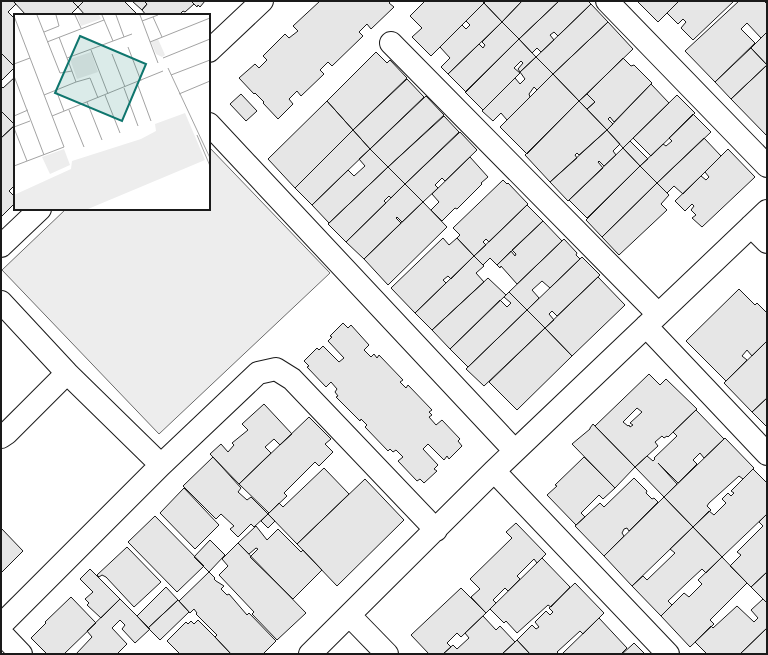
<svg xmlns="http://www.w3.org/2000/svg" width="768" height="655" viewBox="0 0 768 655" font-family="'Work Sans',sans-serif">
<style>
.green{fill:#ededed;stroke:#6a6a6a}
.building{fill:#e6e6e6;stroke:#1a1a1a;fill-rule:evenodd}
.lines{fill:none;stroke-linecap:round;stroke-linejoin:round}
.street-casing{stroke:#1a1a1a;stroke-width:24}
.street{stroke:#fff;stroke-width:22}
.inset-road{fill:none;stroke:#a3a3a3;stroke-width:1}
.view{fill:#0f766e;fill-opacity:0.15;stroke:#0f766e;stroke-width:2}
.inset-edge{fill:none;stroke:#1a1a1a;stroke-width:2}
</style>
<rect width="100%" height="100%" fill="#fff"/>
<!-- green -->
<path class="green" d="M 209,147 L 330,273 L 159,434 L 2,270 L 66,209 L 209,209 Z"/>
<!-- building -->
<path class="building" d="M 1,1 L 13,1 L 16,4 L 8,12 L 13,17 L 15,16 L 15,67 L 1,53 Z
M 13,1 L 72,1 L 78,7 L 70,15 L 26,15 Z
M 72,1 L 84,1 L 78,7 Z
M 84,1 L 124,1 L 138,15 L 85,15 L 78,7 Z
M 132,1 L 144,1 L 147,4 L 142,10 Z
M 144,1 L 191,1 L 194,4 L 185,12 L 183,11 L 179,15 L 146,15 L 142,10 L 147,4 Z
M 191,1 L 205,1 L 200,7 L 198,5 L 197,7 Z
M 320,1 L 391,1 L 389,3 L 394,7 L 371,29 L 367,24 L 359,32 L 363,36 L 332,66 L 328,62 L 320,70 L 324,74 L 301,96 L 297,91 L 289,99 L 293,104 L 278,119 L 263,103 L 264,102 L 255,93 L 254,94 L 239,78 L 255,64 L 259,68 L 267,60 L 263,56 L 285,34 L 289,38 L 298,31 L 293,26 Z
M 425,1 L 482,1 L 484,3 L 431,56 L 412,37 L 422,28 L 410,16 Z
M 486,1 L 522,1 L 502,22 L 484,3 Z
M 522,1 L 559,1 L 519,39 L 502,22 Z
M 559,1 L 588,1 L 591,4 L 558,36 L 554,32 L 550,35 L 554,40 L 541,52 L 537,48 L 532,53 L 519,39 Z
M 637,1 L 679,1 L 658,22 Z
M 679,1 L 734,1 L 693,40 L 681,28 L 686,22 L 683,19 L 678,24 L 667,13 Z
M 739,1 L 764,1 L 767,4 L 767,32 L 761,38 L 747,23 L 741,29 L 755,43 L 715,82 L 685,51 Z
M 484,3 L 502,22 L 448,74 L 441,67 L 450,58 L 440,47 L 462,25 L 466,29 L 470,25 L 466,21 Z
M 591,4 L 608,22 L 553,74 L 536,57 Z
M 502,22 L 519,39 L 466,92 L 448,74 L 479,44 L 483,48 L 485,45 L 482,42 Z
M 608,22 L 633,49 L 579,101 L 553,74 Z
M 767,32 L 767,65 L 751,48 Z
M 519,39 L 536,57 L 520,72 L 518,69 L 523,63 L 521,61 L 514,68 L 520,73 L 483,110 L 465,92 Z
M 751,48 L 767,65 L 731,99 L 715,82 Z
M 376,52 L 387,63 L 390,60 L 407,78 L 353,130 L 327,101 Z
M 1,53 L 15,67 L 1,81 Z
M 536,57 L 553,74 L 537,90 L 534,87 L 529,94 L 530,97 L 507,120 L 501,113 L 493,121 L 482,111 L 515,78 L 520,84 L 525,79 L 520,72 Z
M 623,58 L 631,66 L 634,65 L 652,83 L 614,122 L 610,117 L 608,119 L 613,124 L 607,130 L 587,109 L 595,102 L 587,94 Z
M 767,65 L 767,136 L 731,99 Z
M 553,74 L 579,101 L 527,154 L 500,127 Z
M 15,77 L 15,125 L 1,111 L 1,86 L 3,88 Z
M 407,79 L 424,97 L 370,149 L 353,130 Z
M 651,84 L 669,103 L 623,148 L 607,130 Z
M 241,94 L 257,111 L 246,121 L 230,104 Z
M 587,94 L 595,102 L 587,109 L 579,101 Z
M 677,95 L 695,113 L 651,156 L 633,138 Z
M 426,96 L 444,115 L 388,167 L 370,149 Z
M 327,101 L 353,130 L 295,188 L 268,159 Z
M 579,101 L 607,130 L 579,155 L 577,153 L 575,155 L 577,158 L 550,182 L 525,155 Z
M 1,111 L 15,125 L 1,138 Z
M 693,114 L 711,132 L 657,183 L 640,166 L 663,144 L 666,146 L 672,141 L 669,138 Z
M 444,116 L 459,132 L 405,184 L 388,167 Z
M 15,125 L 15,185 L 9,191 L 15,197 L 15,203 L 1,217 L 1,138 Z
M 353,130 L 370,149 L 312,205 L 295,188 Z
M 607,130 L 620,144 L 613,151 L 616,155 L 604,166 L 599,161 L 598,162 L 603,168 L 568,201 L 550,182 Z
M 460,132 L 477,150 L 445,181 L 442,178 L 435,185 L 438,188 L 423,202 L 405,184 Z
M 704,138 L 721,156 L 683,194 L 674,186 L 667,193 L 657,183 Z
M 630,141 L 648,159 L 640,166 L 623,148 Z
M 623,148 L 640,166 L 587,218 L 569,200 Z
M 370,149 L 388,167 L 329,223 L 312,205 L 348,170 L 354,176 L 365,166 L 359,159 Z
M 728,149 L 755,177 L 702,227 L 692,218 L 696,215 L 691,210 L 694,206 L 692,204 L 685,211 L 675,201 L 701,176 L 706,180 L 709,177 L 705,172 Z
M 470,157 L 488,177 L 481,183 L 482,184 L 457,209 L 455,208 L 442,221 L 431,210 L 439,202 L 432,194 Z
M 640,166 L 657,183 L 602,237 L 586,220 Z
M 388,167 L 405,184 L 391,198 L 389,196 L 384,201 L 386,203 L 346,242 L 328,224 Z
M 503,180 L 507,184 L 508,183 L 528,204 L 489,242 L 486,239 L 483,242 L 486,245 L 474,256 L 457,238 L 460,235 L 453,228 Z
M 657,183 L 669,195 L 661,204 L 667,210 L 619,255 L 602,237 Z
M 405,184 L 423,202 L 402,222 L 397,217 L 396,218 L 401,223 L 364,259 L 346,242 Z
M 423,202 L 447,227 L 388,285 L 364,259 Z
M 527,205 L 543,221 L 497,265 L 490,258 L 483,265 L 474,256 Z
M 543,221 L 562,241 L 517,284 L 501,266 L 500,268 L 497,265 L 511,251 L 515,256 L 516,254 L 512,250 Z
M 443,238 L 449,245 L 457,238 L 474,256 L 451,279 L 448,276 L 443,280 L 446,283 L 415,313 L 391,288 Z
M 564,239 L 577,253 L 576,255 L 580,259 L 550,288 L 542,281 L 532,290 L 539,298 L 527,310 L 509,292 Z
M 474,256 L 484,266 L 476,273 L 484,282 L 432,330 L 415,313 Z
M 582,257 L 600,275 L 557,316 L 552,311 L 549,314 L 554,320 L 545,328 L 527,310 Z
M 598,277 L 625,305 L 572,356 L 545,328 Z
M 488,278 L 506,295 L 450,349 L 432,330 Z
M 739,289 L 755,305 L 757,303 L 767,313 L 767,341 L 752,356 L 747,350 L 742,356 L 747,360 L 726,381 L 686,341 Z
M 509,292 L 527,310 L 468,367 L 450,349 L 500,300 L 507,307 L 511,303 L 504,297 Z
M 527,310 L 545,328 L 484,386 L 466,369 Z
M 343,323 L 348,328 L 351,325 L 369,345 L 364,350 L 371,357 L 374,354 L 377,358 L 379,355 L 403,380 L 400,382 L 406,388 L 408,385 L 432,410 L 429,412 L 432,415 L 429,417 L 436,425 L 442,420 L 460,439 L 458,441 L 462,446 L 449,459 L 447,456 L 444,460 L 428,444 L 423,449 L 438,465 L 434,469 L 437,471 L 424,483 L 420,479 L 417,481 L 398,461 L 403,457 L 396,450 L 393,452 L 390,449 L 388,451 L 365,427 L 367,425 L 361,419 L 360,421 L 336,397 L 338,396 L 335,392 L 337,389 L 331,382 L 326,387 L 307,367 L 309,366 L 304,361 L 317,348 L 319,350 L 323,346 L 339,362 L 344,358 L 328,341 L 332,337 L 330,336 Z
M 545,328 L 572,356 L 517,410 L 489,382 Z
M 767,341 L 767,398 L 752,412 L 724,383 Z
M 649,374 L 660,385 L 666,379 L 697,409 L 668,437 L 667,436 L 664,438 L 662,436 L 655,442 L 658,446 L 635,467 L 595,426 ZM 637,408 L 642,412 L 630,423 L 633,425 L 630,427 L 629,425 L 628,426 L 623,422 Z
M 767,398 L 767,427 L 752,412 Z
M 264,404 L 292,434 L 280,445 L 274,439 L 265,447 L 271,453 L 239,484 L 210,454 L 221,444 L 228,452 L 234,445 L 232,443 L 248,430 L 242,424 Z
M 696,410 L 724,439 L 704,458 L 700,453 L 693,460 L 697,464 L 678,483 L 658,463 L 677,484 L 664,497 L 635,467 L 647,456 L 653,461 L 655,459 L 654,458 L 677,436 L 673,432 Z
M 309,417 L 331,439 L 325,444 L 333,452 L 319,466 L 315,462 L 284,493 L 287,496 L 269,513 L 239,484 Z
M 593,424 L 635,467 L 615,488 L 572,444 L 590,429 L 590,428 Z
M 725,438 L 754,468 L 743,479 L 739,476 L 709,503 L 707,506 L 711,510 L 693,527 L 664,497 Z
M 213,457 L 241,488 L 238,492 L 247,500 L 251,497 L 268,514 L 254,527 L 251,524 L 238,537 L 230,529 L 234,526 L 221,514 L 216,519 L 183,486 Z
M 584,457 L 615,488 L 603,499 L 599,495 L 581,513 L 585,517 L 576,525 L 547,495 L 557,486 L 555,485 Z
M 324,468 L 349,494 L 297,544 L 268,514 L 279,503 L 283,507 Z
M 753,469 L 767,483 L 767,514 L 722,557 L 693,527 L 709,511 L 714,515 L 726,503 L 722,499 L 728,493 L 731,496 L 734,493 L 731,491 Z
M 634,478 L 647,491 L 646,493 L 652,499 L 654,498 L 658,502 L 629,531 L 627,528 L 624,529 L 622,533 L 624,536 L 604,556 L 575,526 L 600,503 L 604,507 Z
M 365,479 L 404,520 L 337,586 L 297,544 Z
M 184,488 L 219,525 L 195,549 L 160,513 Z
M 664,497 L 693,527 L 632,586 L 604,556 Z
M 268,514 L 275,521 L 268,528 L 261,521 Z
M 767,514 L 767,572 L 751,587 L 730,566 L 741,555 L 737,552 L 763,526 L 759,522 Z
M 155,516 L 204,566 L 177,592 L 128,542 Z
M 516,523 L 546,554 L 537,563 L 534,559 L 517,576 L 520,579 L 508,591 L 505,588 L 493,600 L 496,603 L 486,613 L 471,597 L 480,589 L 470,579 L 512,538 L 506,532 Z
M 256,526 L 267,540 L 278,529 L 301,552 L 303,550 L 322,570 L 293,599 L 250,557 L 258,549 L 256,548 L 249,554 L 238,543 Z
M 693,527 L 722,557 L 706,573 L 702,569 L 689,581 L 668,601 L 672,605 L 661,616 L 632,586 L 643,576 L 647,580 L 675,553 L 670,549 Z
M 1,528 L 23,551 L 1,573 Z
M 210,540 L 225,555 L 209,572 L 194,557 Z
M 238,543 L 306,613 L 277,640 L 252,614 L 254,612 L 219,575 L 228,566 L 222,559 Z
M 127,547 L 161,582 L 134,607 L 106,577 L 102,575 L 99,577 L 97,575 Z
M 722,557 L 747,583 L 710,620 L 714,624 L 690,647 L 661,616 L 684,593 L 689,597 L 702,584 L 698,580 Z
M 542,558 L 570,587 L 551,607 L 548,605 L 517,633 L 506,621 L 504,623 L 490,609 Z
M 90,569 L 120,599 L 101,618 L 87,605 L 89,603 L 85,599 L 93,592 L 80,579 Z
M 209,572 L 215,578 L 214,579 L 216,581 L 224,586 L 221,589 L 227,595 L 229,594 L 247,615 L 249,613 L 276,641 L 263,654 L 231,654 L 215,637 L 217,635 L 196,614 L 197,613 L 194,609 L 190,613 L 179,601 Z
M 767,572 L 767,603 L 751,587 Z
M 575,583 L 604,613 L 583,634 L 580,631 L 557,652 L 559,654 L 530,654 L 517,640 L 532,625 L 536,629 L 539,627 L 535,622 L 546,611 L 550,615 L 553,612 L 549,608 Z
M 166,587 L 178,600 L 148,628 L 137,616 Z
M 461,588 L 486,613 L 461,637 L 457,633 L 447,643 L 451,647 L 443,654 L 429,654 L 411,635 Z
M 71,597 L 96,623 L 64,654 L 47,654 L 31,638 L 46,623 L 45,622 Z
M 120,599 L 150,629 L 135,643 L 122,629 L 125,625 L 120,620 L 112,628 L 127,644 L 117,654 L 76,654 L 92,637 L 87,631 Z
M 763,599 L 767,603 L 767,628 L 740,654 L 707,654 L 695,642 L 711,626 L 713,628 L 737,606 L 754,622 L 758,618 L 751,610 Z
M 178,600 L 189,612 L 160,640 L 148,628 Z
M 483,616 L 496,630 L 500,626 L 515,642 L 502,654 L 443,654 L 453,645 L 457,649 L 469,638 L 465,633 Z
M 599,618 L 627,648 L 621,654 L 562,654 Z
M 198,620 L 215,637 L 231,654 L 180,654 L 167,641 L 186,622 L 188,624 L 191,621 L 194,624 Z
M 767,628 L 767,654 L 740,654 Z
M 517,640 L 530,654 L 502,654 L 515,642 Z
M 634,643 L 645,654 L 622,654 L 632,645 Z"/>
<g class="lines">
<!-- street casing -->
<g class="street-casing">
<path id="street" d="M 607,1 L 767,166
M 391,43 L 658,314
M 209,51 L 262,1
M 209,124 L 515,451
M 751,226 L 767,242
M 1,246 L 40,209
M 1,302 L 67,373 L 161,465 L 1,625
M 646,326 L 767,454
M 1,437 L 7,433 L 67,373
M 161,465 L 258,373 L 276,369 L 292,379 L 436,530
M 494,471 L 668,654
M 350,616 L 387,654
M 1,633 L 21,654
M 310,654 L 494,471 L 767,211"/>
</g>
<!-- street -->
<use href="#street" class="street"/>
</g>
<!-- overview -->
<g transform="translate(14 14)">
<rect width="196" height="196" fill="#fff"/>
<path d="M 63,1 L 85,1 L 87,5 L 67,12 ZM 144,25 L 151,41 L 148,43 L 142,40 L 137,28 ZM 77,38 L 84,58 L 63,65 L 56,45 ZM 171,99 L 191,146 L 74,195 L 0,195 L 0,181 L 57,155 L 58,147 L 127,125 L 142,117 L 141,110 ZM 50,135 L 56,151 L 36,160 L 28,143 Z" fill="#ededed"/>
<path class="inset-road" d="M 23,1 L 46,59 L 58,57M 61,1 L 67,14M 88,1 L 99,27M 102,1 L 110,23M 126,1 L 144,49M 0,2 L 50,133 L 0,152M 139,3 L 148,23M 128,7 L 144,1M 30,18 L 45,12 L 42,1M 45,23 L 53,44M 33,28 L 90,6M 136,28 L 196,4M 114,33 L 127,67M 77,36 L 94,80M 98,40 L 111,73M 149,44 L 196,25M 0,50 L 16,44M 154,54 L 196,144M 157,61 L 196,46M 0,62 L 30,141M 62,68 L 76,64 L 84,84M 123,69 L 137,107M 110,74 L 124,112M 42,76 L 50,97M 165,80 L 196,67M 30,81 L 62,68 L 53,44 L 118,20M 91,81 L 106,119M 73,88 L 88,126M 55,96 L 70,133M 0,102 L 14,96M 38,102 L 149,57M 0,113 L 16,107M 0,114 L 13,147M 183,121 L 196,152"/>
<path class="view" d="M 66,22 L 132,50 L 108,107 L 41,79 Z"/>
<rect width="196" height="196" class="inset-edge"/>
</g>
<!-- border -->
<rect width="768" height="655" fill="none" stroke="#1a1a1a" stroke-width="4"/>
</svg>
